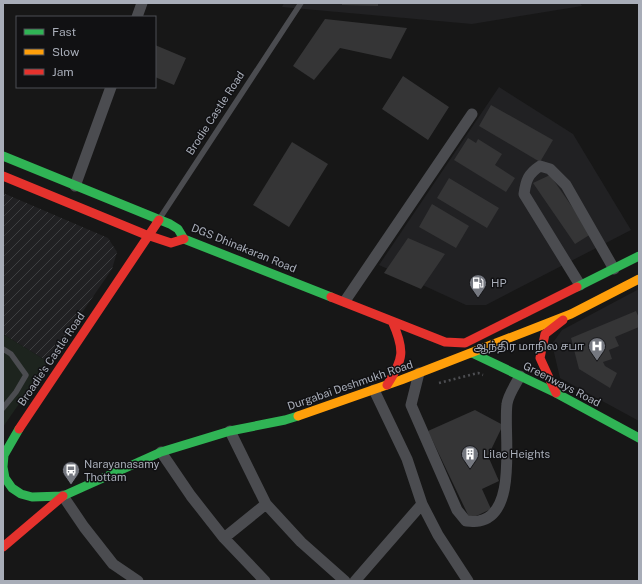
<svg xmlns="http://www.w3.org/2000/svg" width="642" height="584" viewBox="0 0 642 584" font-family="'Public Sans','Noto Sans Tamil',sans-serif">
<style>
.built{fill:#212123}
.industrial{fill:url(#industrial-furrows)}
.green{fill:#1d241e}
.building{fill:#353536}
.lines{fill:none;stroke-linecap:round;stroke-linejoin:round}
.path{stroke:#4d4e52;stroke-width:2.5;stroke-dasharray:2 3;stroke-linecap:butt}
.lane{stroke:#4b4c50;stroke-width:5.5}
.street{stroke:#4b4c50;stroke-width:11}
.fast{stroke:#30b455;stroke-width:9}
.slow{stroke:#ff9f0a;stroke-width:9}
.jam{stroke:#e5322d;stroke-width:9}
.labels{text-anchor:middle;stroke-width:3;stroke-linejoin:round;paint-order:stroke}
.street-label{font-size:11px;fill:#a8adb8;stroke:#111113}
.poi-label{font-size:11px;fill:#a8adb8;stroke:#111113;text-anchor:start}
</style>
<defs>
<pattern id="industrial-furrows" width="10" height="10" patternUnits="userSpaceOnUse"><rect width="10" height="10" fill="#212123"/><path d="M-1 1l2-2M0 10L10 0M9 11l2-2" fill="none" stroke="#3e3f41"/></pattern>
</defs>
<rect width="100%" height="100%" fill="#171717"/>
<!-- built -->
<path class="built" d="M 284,3 L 580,3 L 582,6 L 472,24 L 282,7 Z
M 499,87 L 573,134 L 631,230 L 486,305 L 466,305 L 379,265 Z
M 639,289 L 639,421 L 560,378 L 552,344 L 562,330 Z"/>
<!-- industrial -->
<path class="industrial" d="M 3,193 L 108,238 L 117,252 L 112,269 L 48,362 L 3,334 Z"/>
<!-- green -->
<path class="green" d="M 3,334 L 48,362 L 3,427 Z"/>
<!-- building -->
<path class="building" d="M 342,3 L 378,3 L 378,6 L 342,5 Z
M 325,19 L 407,28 L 391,59 L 340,48 L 314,80 L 293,66 Z
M 155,45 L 186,58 L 174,85 L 155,77 Z
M 403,76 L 449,107 L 428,140 L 382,109 Z
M 491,105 L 553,140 L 540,162 L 479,126 Z
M 468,138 L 476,143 L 478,139 L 502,154 L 495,165 L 515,178 L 506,192 L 454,160 Z
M 292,142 L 328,164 L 289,227 L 253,205 Z
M 550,175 L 591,234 L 575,244 L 533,183 Z
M 449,178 L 499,208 L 487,228 L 437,198 Z
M 432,204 L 469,226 L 456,248 L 419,227 Z
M 408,238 L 445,254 L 421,289 L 384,273 Z
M 636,311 L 639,318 L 639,327 L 615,337 L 619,346 L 609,350 L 612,359 L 603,362 L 605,366 L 617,373 L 610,388 L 579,369 L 571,338 Z
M 475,410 L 503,425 L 488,456 L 499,481 L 482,489 L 491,509 L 470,519 L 428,431 Z"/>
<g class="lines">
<!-- path -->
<path class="path" d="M 439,383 L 478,373 L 483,375"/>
<!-- lane -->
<path class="lane" d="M 160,218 L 301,3
M 3,349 L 11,354 L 26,375 L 16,392 L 3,408"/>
<!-- street -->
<path class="street" d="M 137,17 L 142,3
M 75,186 L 111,87
M 580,285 L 524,194 C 526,180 528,174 540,166 L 550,169 L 566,185 L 614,269
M 345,301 L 472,114
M 419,373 L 411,405 L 457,510 L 466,521 C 470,521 475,522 479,521 C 519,514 503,432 507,404 C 508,395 516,384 520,376
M 374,390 L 407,459 L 422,504 L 438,535 L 468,581
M 230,431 L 266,504 L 301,542 L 345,581
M 161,452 L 191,496 L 224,538 L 265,581
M 63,496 L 84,527 L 113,564 L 138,581
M 224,538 L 266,504
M 355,581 L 422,504"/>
<!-- fast -->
<path class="fast" d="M 3,156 L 170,224 L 178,229 L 184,239 L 331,297
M 577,287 L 639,256
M 472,353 L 556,393 L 639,438
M 19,429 L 4,455 L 3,467 L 5,478 L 12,488 L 21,494 L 32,497 L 63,496 L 161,452 L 230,431 L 285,420 L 298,416"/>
<!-- slow -->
<path class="slow" d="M 298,416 L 401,380 L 571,314 L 639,279"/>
<!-- jam -->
<path class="jam" d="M 3,176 L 144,234 L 171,243 L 184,239
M 331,297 L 445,342 L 465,343 L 577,287
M 387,385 C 404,359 405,350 392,321
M 556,393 L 540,358 L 545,334 L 563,320
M 19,429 L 159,220
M 3,547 L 63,496"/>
</g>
<!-- icons -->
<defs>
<g id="fuel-pin" transform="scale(0.9)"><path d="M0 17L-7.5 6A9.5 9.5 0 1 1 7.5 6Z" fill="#757880" stroke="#111113"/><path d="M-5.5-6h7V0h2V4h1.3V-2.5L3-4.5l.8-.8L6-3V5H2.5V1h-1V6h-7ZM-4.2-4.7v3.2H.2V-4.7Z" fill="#fff"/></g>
<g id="hospital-pin" transform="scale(0.9)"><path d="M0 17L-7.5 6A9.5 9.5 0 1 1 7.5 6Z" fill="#757880" stroke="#111113"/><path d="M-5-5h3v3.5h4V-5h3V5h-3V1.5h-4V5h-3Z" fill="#fff"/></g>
<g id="building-pin" transform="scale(0.9)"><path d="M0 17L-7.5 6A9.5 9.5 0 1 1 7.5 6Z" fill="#757880" stroke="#111113"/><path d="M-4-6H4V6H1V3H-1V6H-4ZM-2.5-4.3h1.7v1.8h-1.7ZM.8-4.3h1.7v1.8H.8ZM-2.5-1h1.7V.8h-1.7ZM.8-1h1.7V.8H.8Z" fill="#fff"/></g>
<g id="bus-pin" transform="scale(0.9)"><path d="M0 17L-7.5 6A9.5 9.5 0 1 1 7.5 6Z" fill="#757880" stroke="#111113"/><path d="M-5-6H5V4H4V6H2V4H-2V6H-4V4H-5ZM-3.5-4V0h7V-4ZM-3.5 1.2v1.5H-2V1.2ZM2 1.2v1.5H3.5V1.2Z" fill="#fff"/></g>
</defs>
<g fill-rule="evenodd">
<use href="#fuel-pin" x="478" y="283"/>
<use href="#hospital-pin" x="597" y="346"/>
<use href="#building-pin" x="470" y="454"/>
<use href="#bus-pin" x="71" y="470"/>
</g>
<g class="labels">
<!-- street labels -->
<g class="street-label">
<text transform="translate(215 113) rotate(-57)" y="4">Brodie Castle Road</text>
<text transform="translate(244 248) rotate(22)" y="4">DGS Dhinakaran Road</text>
<text transform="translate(51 359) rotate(-56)" y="4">Broadie's Castle Road</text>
<text transform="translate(562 384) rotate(27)" y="4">Greenways Road</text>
<text transform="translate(350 385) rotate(-19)" y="4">Durgabai Deshmukh Road</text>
</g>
<!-- poi labels -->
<g class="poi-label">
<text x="491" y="287">HP</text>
<text x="584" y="350" text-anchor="end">ஆந்திர மாநில சபா</text>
<text x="483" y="458">Lilac Heights</text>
<text x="84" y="468">Narayanasamy<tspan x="84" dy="13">Thottam</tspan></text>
</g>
</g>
<!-- border -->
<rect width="642" height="584" fill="none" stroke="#a8adb8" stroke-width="8"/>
<!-- legend -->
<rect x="16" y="16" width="140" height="72" fill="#111113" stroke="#4d4f55"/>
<rect x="24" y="29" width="20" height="6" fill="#30b455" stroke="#4d4f55"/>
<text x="52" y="36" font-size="12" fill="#a8adb8">Fast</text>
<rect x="24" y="49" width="20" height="6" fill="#ff9f0a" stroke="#4d4f55"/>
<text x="52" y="56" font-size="12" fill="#a8adb8">Slow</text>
<rect x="24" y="69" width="20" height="6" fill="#e5322d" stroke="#4d4f55"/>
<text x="52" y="76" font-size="12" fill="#a8adb8">Jam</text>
</svg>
